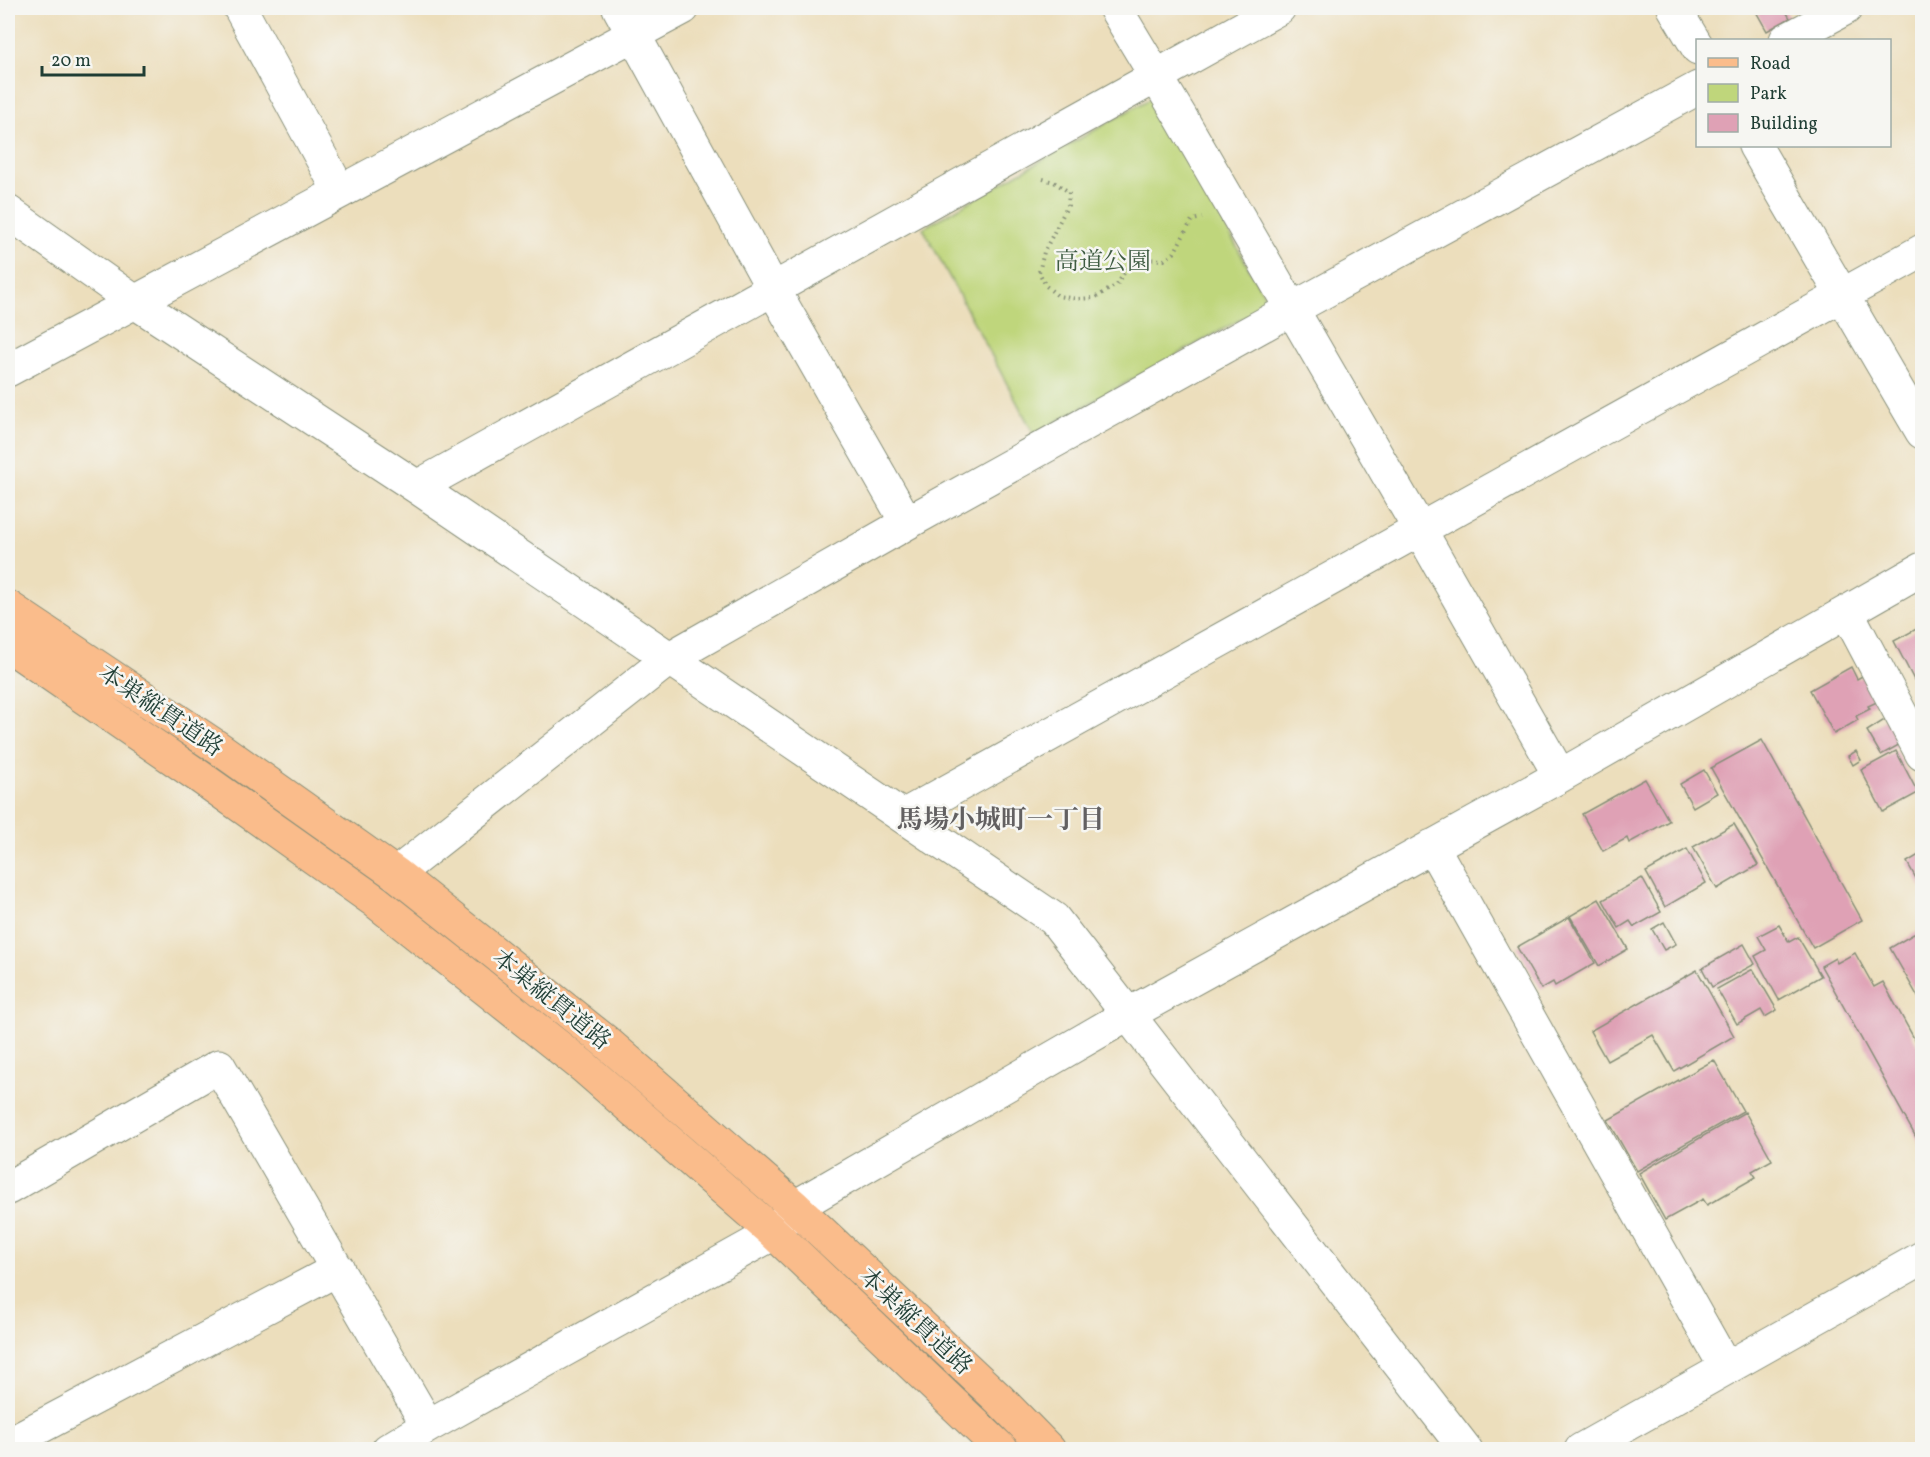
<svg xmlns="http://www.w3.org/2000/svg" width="1930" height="1457" viewBox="0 0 1930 1457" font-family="Vollkorn,'Noto Serif JP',serif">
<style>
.green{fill:#bfd67b;stroke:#6f8a58;stroke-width:1.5}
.building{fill:#dfa1b5}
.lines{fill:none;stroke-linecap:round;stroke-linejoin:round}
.minor-casing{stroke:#868e78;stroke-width:35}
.major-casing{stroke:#868e78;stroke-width:35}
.path{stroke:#868e78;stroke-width:4;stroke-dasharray:1.5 4.5;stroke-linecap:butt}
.minor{stroke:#fff;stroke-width:33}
.major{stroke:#fabc8b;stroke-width:33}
.labels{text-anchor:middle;stroke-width:5;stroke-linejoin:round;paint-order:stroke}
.park-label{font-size:24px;fill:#3f5c42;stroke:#f6f6f2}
.street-label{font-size:24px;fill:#1f3d34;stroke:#f6f6f2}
.neighbourhood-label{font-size:26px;font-weight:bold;fill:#626061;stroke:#f6f6f2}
</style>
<rect width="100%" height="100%" fill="#f6f6f2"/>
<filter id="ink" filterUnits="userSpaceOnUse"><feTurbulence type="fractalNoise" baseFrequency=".0167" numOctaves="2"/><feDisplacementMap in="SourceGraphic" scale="12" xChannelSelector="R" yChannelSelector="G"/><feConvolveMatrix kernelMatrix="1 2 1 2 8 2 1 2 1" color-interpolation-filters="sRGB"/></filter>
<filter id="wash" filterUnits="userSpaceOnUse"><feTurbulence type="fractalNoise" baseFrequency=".008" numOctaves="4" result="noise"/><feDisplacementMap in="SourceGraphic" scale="24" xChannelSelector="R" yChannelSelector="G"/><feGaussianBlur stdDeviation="1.35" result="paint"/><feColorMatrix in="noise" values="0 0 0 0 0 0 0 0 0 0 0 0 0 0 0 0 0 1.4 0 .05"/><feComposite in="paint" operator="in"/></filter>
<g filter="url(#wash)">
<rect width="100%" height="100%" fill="#ecdebc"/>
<!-- green -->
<path class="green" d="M 1153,97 L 1269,304 L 1034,434 L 923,228 Z"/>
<g id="blocks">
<!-- building -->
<path class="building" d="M 1754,8 L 1784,8 L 1790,18 L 1767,31 Z
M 1922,626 L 1922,675 L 1914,680 L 1894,641 Z
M 1851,667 L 1857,679 L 1864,675 L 1879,701 L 1868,706 L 1870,709 L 1856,716 L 1858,720 L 1834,734 L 1810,690 Z
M 1889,717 L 1904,742 L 1881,755 L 1867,731 Z
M 1762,740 L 1862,920 L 1813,948 L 1711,768 Z
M 1856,751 L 1861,760 L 1853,765 L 1848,756 Z
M 1896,751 L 1918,793 L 1883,812 L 1861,770 Z
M 1704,770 L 1717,793 L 1693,807 L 1680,784 Z
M 1645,779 L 1669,821 L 1629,843 L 1627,838 L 1603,851 L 1582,814 Z
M 1734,824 L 1758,865 L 1717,889 L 1693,847 Z
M 1687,849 L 1706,883 L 1665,907 L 1646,872 Z
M 1922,853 L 1922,889 L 1907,862 Z
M 1642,878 L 1661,912 L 1634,927 L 1630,921 L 1619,928 L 1603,900 Z
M 1599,899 L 1628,949 L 1599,966 L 1570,916 Z
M 1569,917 L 1595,963 L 1555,986 L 1553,982 L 1541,989 L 1517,947 Z
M 1664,922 L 1676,944 L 1664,950 L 1652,929 Z
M 1779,925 L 1789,942 L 1798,937 L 1821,976 L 1779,1000 L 1755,956 L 1766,950 L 1758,936 Z
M 1922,929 L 1922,1004 L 1890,948 Z
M 1744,944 L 1755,964 L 1712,987 L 1702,968 Z
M 1855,953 L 1874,987 L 1883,982 L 1922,1053 L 1922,1148 L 1821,966 L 1835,958 L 1837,963 Z
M 1753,969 L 1777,1010 L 1765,1017 L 1761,1010 L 1737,1024 L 1717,989 Z
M 1697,970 L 1734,1036 L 1674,1071 L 1653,1035 L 1607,1061 L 1590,1031 Z
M 1714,1060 L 1743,1111 L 1637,1171 L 1608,1120 Z
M 1745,1112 L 1772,1160 L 1752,1171 L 1756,1177 L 1707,1205 L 1703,1199 L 1665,1220 L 1639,1173 Z"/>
</g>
</g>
<g filter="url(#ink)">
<use href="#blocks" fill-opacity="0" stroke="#868e78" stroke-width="1.5"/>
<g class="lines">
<!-- minor casing -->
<g class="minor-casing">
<path id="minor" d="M 240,8 L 340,192
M 619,8 L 772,287 L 907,523
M 1115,8 L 1180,116 L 1420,530 L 1560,776
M 1674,8 L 1698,48
M 1786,40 L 1846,8
M 1755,146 L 1922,432
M 8,212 L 135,302 L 417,487 L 1054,919 L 1466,1450
M 8,370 L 683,8
M 417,487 C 704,326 992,168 1279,8
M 1847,612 L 1922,754
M 903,816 L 1922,251
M 1432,846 L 1726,1368
M 396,874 L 670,658 L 907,523 L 1292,309 L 1698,88
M 8,1188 L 219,1066 L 428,1426
M 8,1444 L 338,1269
M 388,1450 L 428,1426 L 774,1233 L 795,1207 L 1129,1014 L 1560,776 L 1922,569
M 1581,1450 L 1922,1258"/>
</g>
<!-- major casing -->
<g class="major-casing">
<path id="major" d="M 8,607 L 220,749 L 396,874 L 605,1041 L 795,1207 L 999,1399 L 1049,1450
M 8,645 L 200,777 L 375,901 L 584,1067 L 774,1233 L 1002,1450"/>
</g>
<!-- path -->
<path class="path" d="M 1043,179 L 1054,182 L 1069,192 L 1068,205 L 1044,252 L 1039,272 L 1046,286 L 1058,296 L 1077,299 L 1094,298 L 1117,285 L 1127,268 L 1136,259 L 1164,260 L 1174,253 L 1192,220 L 1202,218"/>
<!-- minor -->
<use href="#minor" class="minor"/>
<!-- major -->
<use href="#major" class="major"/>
</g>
</g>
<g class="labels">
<!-- park labels -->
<g class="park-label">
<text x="1103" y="269">高道公園</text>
</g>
<!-- street labels -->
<g class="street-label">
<text transform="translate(161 710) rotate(34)" y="8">本巣縦貫道路</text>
<text transform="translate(552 999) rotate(39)" y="8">本巣縦貫道路</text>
<text transform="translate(916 1321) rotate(43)" y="8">本巣縦貫道路</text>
</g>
<!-- neighbourhood labels -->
<g class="neighbourhood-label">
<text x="1001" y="828">馬場小城町一丁目</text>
</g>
</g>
<!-- margin -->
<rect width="1930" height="1457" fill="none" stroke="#f6f6f2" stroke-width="30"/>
<!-- legend -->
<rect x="1696" y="39" width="195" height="108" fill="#f6f6f2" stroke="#a0aca6" stroke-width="1.5"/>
<rect x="1708" y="58" width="30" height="9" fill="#fabc8b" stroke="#a0aca6" stroke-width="1.5"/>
<text x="1750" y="69" font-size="18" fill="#1f3d34">Road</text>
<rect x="1708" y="84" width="30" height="18" fill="#bfd67b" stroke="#a0aca6" stroke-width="1.5"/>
<text x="1750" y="99" font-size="18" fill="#1f3d34">Park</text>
<rect x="1708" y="114" width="30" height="18" fill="#dfa1b5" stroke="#a0aca6" stroke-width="1.5"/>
<text x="1750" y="129" font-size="18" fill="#1f3d34">Building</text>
<!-- scale -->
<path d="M42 66v9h102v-9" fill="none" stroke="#1f3d34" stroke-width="3"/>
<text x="51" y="66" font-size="18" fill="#1f3d34" stroke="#f6f6f2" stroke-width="4.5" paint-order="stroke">20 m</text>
</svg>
